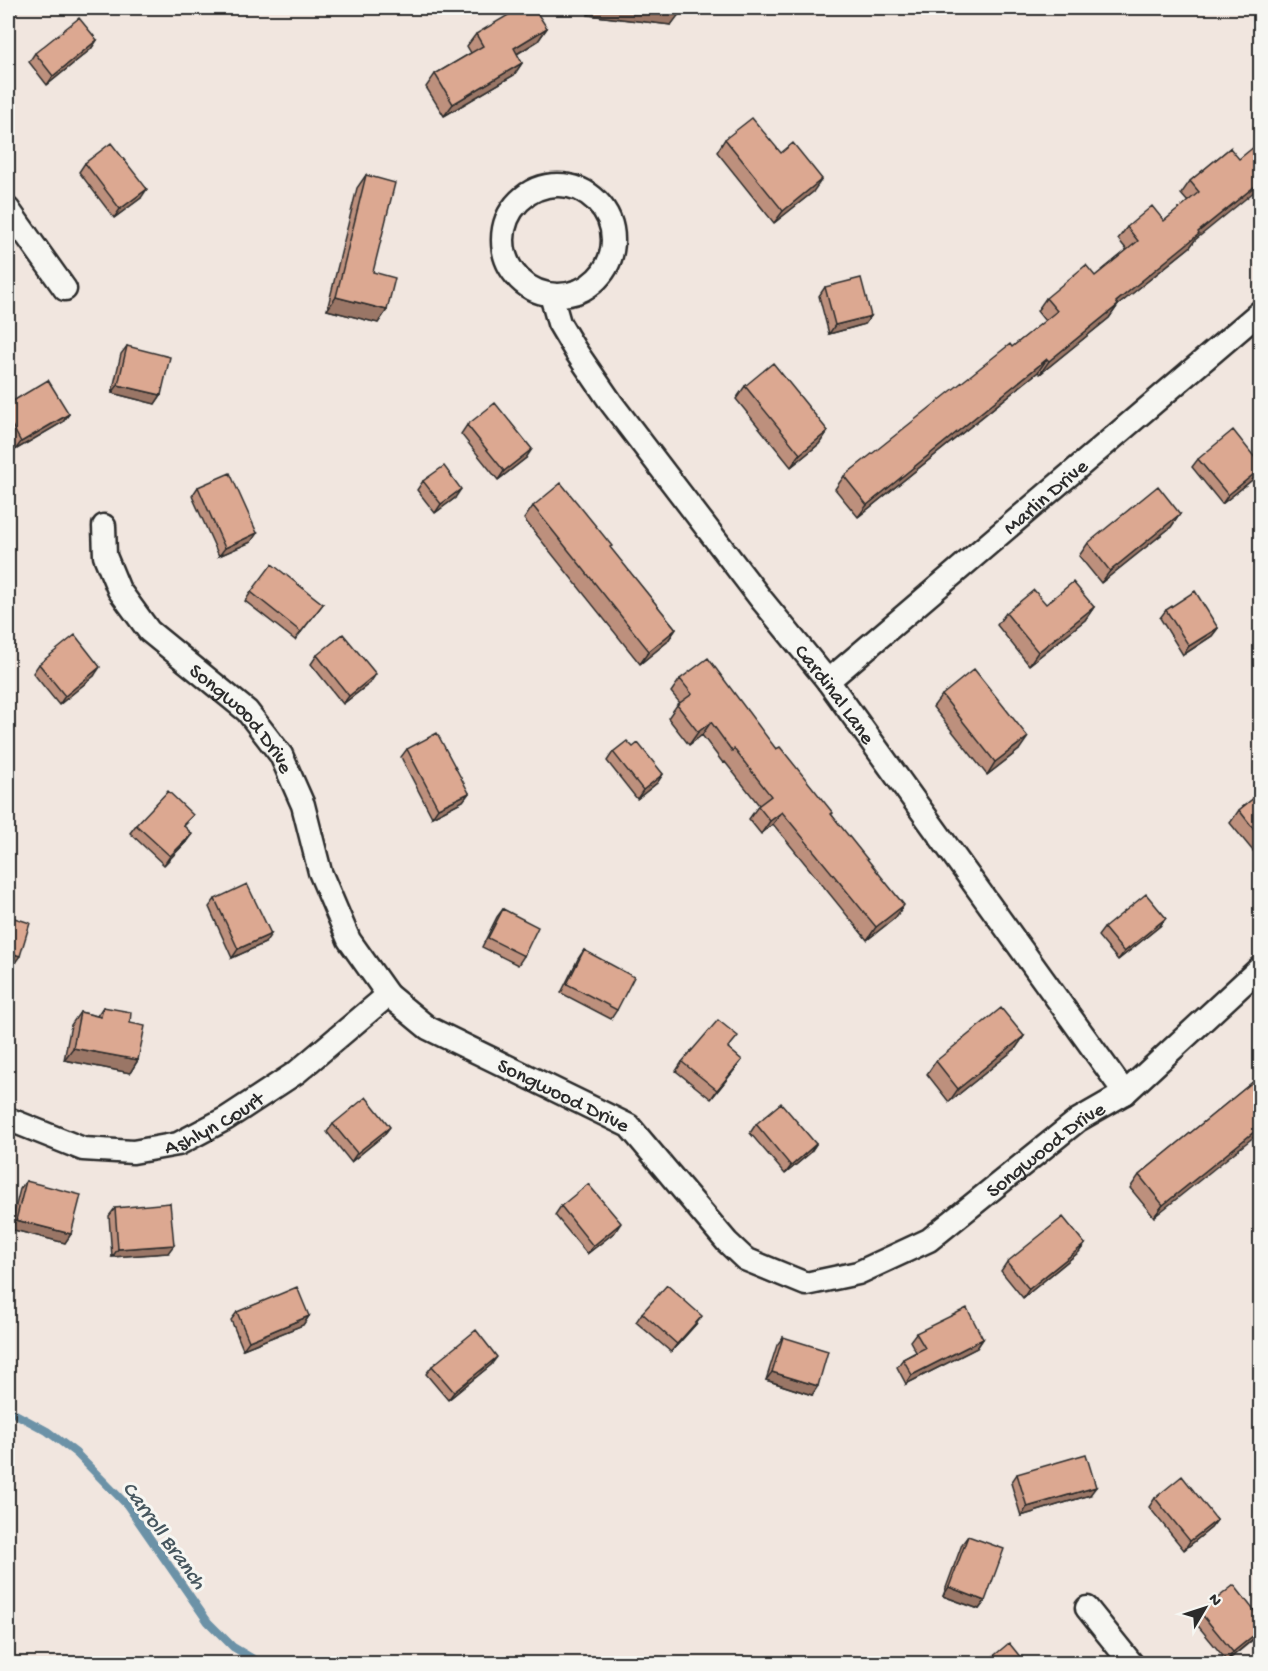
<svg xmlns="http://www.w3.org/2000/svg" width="1268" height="1671" viewBox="0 0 1268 1671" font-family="'Gochi Hand',sans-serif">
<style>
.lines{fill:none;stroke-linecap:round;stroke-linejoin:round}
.stream{stroke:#6c92a7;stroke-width:8}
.street-casing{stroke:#2b2b2b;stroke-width:27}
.street{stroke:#f6f6f2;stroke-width:22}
.wall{fill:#bd907d;stroke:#2b2b2b;stroke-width:1.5}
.shaded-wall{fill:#9a7666;stroke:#2b2b2b;stroke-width:1.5}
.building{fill:#dca891;stroke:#2b2b2b;stroke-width:1.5}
.labels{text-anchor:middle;stroke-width:6;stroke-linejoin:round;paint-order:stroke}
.street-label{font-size:21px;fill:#2b2b2b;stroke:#f6f6f2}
.water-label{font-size:22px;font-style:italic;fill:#46565e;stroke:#f6f6f2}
</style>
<rect width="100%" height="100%" fill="#f1e6df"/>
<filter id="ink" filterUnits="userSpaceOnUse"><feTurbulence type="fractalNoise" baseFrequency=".0167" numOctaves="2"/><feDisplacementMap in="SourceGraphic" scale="12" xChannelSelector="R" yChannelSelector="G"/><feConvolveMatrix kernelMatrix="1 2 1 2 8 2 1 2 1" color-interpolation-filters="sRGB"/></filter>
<g filter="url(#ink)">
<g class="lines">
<!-- stream -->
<path class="stream" d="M 8,1410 L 47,1431 L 76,1453 L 127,1505 L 208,1622 L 233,1647 L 262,1664"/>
<!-- street casing -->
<g class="street-casing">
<g id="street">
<circle cx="558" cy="240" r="55"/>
<path d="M 8,209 L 65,289"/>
<path id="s1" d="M 551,295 L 559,323 L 575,350 L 612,404 L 761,599 L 828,681 L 1125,1093"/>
<path id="s2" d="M 104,526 L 105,556 L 119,590 L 149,631 L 247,711 L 281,755 L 303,805 L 320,872 L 349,940 L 388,995 L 428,1028 L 629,1126 L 727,1242 L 745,1259 L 806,1284 L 858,1273 L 929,1240 L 1078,1120 L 1125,1093 L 1260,968"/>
<path id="s3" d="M 828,681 L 1260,312"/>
<path id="s4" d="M 8,1119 L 83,1149 L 133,1152 L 178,1144 L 227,1118 L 297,1072 L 388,995"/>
<path d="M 1087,1608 L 1132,1664"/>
</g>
</g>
<!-- street -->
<use href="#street" class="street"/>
</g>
<!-- wall -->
<path class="wall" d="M 589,8 L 681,8 L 671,25 L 588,15 Z
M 547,28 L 538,41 L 517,54 L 522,63 L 514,75 L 444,116 L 426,87 L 435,74 L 471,53 L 467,46 L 476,34 Z
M 97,40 L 91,49 L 47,85 L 29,62 L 35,53 Z
M 725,139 L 781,153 L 813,192 L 774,223 L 717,152 Z
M 1230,148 L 1195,240 L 1190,247 L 1118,305 L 1109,318 L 1040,374 L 1038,372 L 858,517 L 835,489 L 844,476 L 1012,347 L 1045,321 L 1037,311 L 1046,298 L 1095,276 L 1127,250 L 1118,239 L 1127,227 L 1164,221 L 1188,202 L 1181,194 L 1190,181 Z
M 85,163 L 141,198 L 114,218 L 79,172 Z
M 366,175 L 373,272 L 387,310 L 378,323 L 327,310 L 357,188 Z
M 825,287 L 871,316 L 865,324 L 829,334 L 819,296 Z
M 127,346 L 161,395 L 155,404 L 112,393 L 121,354 Z
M 745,386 L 828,431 L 819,444 L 791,467 L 736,399 Z
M 8,404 L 69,414 L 63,422 L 15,450 L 8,437 Z
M 467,425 L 526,458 L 498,480 L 461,434 Z
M 1198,459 L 1257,476 L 1222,504 L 1192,467 Z
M 423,481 L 455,498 L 435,513 L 417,490 Z
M 198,487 L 251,542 L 219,556 L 192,496 Z
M 533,506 L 610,548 L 676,629 L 667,642 L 640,664 L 524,519 Z
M 1180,514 L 1171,527 L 1101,583 L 1079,556 L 1088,543 Z
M 251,592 L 323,604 L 295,640 L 245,601 Z
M 1046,604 L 1094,607 L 1085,620 L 1029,665 L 997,625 L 1006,613 Z
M 1166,610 L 1218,628 L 1212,636 L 1183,655 L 1160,618 Z
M 317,655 L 370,683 L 343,704 L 311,664 Z
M 39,664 L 94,676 L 59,705 L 33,673 Z
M 680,679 L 776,749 L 832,815 L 896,917 L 867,940 L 773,824 L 761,834 L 749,819 L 759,805 L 725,762 L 723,763 L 702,735 L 689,745 L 668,718 L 677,705 L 680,703 L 671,692 Z
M 942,695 L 1019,750 L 987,775 L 933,707 Z
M 633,747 L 663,774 L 657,783 L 637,799 L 607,761 L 613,752 Z
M 407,749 L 469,793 L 463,801 L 432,817 L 401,757 Z
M 1260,793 L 1260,845 L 1253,851 L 1230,823 L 1239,810 Z
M 187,823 L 184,826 L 186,842 L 164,865 L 130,833 L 136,825 Z
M 215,899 L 265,943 L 232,958 L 209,907 Z
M 503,909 L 524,956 L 518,965 L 482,947 L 497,917 Z
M 1160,926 L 1118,960 L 1098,936 L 1104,928 Z
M 584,950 L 617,1010 L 611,1019 L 561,993 L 578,959 Z
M 103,1007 L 130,1023 L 138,1060 L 130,1073 L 64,1060 L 71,1025 L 80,1012 L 97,1016 Z
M 1024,1036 L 1015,1049 L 949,1102 L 927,1074 L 936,1061 Z
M 729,1049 L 742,1060 L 711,1099 L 676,1071 L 682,1062 Z
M 1260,1076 L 1154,1217 L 1130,1188 L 1139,1175 Z
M 333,1124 L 384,1135 L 351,1162 L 327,1132 Z
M 756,1124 L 816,1144 L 810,1153 L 785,1174 L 750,1133 Z
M 26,1181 L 71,1234 L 65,1243 L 10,1229 L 20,1189 Z
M 561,1206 L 615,1232 L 587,1254 L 555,1215 Z
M 115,1208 L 168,1253 L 112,1257 L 109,1216 Z
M 1085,1244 L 1079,1252 L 1023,1298 L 1001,1271 L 1007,1262 Z
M 237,1312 L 309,1316 L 303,1325 L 243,1349 L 231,1320 Z
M 642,1313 L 696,1324 L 671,1352 L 636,1322 Z
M 916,1333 L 983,1339 L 977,1348 L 906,1384 L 897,1367 L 903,1359 L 916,1352 L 910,1341 Z
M 783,1337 L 812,1395 L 766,1380 L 777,1345 Z
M 491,1365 L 448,1400 L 426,1374 L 432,1366 Z
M 1017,1474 L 1090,1495 L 1021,1516 L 1011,1483 Z
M 1155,1498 L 1217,1520 L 1211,1528 L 1184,1550 L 1149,1507 Z
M 968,1536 L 985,1601 L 979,1609 L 943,1596 L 962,1544 Z
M 1200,1612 L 1260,1634 L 1227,1661 L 1194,1621 Z"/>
<!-- shaded-wall -->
<path class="shaded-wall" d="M 20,8 L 14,15 L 8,21 L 8,17 Z
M 593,8 L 640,8 L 680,13 L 671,25 L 588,15 Z
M 547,28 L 538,41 L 505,61 L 514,48 Z
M 97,40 L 91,49 L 47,85 L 53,76 Z
M 522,63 L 514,75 L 444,116 L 453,104 Z
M 822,179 L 813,192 L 774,223 L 783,211 Z
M 1260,182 L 1260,187 L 1195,240 L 1190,247 L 1107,314 L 1116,302 L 1198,232 Z
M 147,189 L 141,198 L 114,218 L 120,209 Z
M 336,297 L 387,310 L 378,323 L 327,310 Z
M 1118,305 L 1109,318 L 1040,374 L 1049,361 Z
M 871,316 L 865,324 L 829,334 L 835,325 Z
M 1047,359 L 1038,372 L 858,517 L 867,505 Z
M 118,385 L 161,395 L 155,404 L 112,393 Z
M 69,414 L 63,422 L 15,450 L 21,442 Z
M 828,431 L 819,444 L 791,467 L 800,454 Z
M 532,449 L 526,458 L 498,480 L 504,471 Z
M 1260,469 L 1257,476 L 1222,504 L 1228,495 Z
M 461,489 L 455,498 L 435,513 L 441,504 Z
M 1180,514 L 1171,527 L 1101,583 L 1110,571 Z
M 257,533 L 251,542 L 219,556 L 225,548 Z
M 1094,607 L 1085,620 L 1029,665 L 1038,652 Z
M 1218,628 L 1212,636 L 1183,655 L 1189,646 Z
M 676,629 L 667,642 L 640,664 L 649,651 Z
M 100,667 L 94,676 L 59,705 L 65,696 Z
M 376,674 L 370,683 L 343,704 L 349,696 Z
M 711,722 L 702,735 L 689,745 L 698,732 Z
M 1028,737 L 1019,750 L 987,775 L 995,762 Z
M 663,774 L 657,783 L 637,799 L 643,790 Z
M 469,793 L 463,801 L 432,817 L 438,808 Z
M 782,812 L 773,824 L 761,834 L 770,821 Z
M 192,834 L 186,842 L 164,865 L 170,856 Z
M 1260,840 L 1260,845 L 1253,851 Z
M 904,905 L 896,917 L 867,940 L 876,927 Z
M 1166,918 L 1160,926 L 1118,960 L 1124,952 Z
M 271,934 L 265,943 L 232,958 L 238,949 Z
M 8,952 L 20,956 L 14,964 L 8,962 Z
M 1024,1036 L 1015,1049 L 949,1102 L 958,1089 Z
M 73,1048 L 138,1060 L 130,1073 L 64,1060 Z
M 742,1060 L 736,1068 L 711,1099 L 717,1090 Z
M 390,1127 L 384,1135 L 351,1162 L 357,1153 Z
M 1260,1127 L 1260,1132 L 1154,1217 L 1163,1205 Z
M 816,1144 L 810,1153 L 785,1174 L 791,1166 Z
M 16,1220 L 71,1234 L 65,1243 L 10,1229 Z
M 621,1223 L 615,1232 L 587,1254 L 593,1246 Z
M 1085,1244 L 1079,1252 L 1023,1298 L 1029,1289 Z
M 174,1245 L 168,1253 L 112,1257 L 118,1249 Z
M 309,1316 L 303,1325 L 243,1349 L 249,1341 Z
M 702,1316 L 696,1324 L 671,1352 L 677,1344 Z
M 983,1339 L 977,1348 L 906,1384 L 912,1375 Z
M 497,1357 L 491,1365 L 448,1400 L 454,1392 Z
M 772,1372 L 818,1386 L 812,1395 L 766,1380 Z
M 1096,1487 L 1090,1495 L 1021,1516 L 1027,1507 Z
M 1217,1520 L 1211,1528 L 1184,1550 L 1190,1541 Z
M 949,1587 L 985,1601 L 979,1609 L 943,1596 Z
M 1260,1630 L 1260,1633 L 1227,1661 L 1233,1652 Z"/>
<!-- building -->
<path class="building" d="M 8,8 L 19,8 L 8,17 Z
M 520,8 L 534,8 L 547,28 L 514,48 L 522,63 L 453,104 L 435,74 L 483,46 L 476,34 Z
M 640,8 L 681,8 L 680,13 Z
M 79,18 L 97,40 L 53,76 L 35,53 Z
M 752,118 L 781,153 L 793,143 L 822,179 L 783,211 L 725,139 Z
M 1260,142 L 1260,182 L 1198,232 L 1199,234 L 1116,302 L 1118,305 L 1049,361 L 1047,359 L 867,505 L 844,476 L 1010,344 L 1012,347 L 1057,311 L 1046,298 L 1086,265 L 1095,276 L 1138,241 L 1127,227 L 1152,206 L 1164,221 L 1199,192 L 1190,181 L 1230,148 L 1239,159 Z
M 111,143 L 147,189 L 120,209 L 85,163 Z
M 366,175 L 395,183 L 373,272 L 395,278 L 387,310 L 336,297 Z
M 861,278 L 871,316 L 835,325 L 825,287 Z
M 127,346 L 170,357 L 161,395 L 118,385 Z
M 773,363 L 828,431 L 800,454 L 745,386 Z
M 48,380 L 69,414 L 21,442 L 8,418 L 8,404 Z
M 495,403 L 532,449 L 504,471 L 467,425 Z
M 1233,430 L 1260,464 L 1260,469 L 1228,495 L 1198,459 Z
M 444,466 L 461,489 L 441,504 L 423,481 Z
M 230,473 L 257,533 L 225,548 L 198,487 Z
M 561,483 L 612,546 L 610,547 L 676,629 L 649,651 L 533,506 Z
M 1158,486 L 1180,514 L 1110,571 L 1088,543 Z
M 272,564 L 323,604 L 301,632 L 251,592 Z
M 1073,582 L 1094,607 L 1038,652 L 1006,613 L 1034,590 L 1046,604 Z
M 1195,591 L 1218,628 L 1189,646 L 1166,610 Z
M 343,634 L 376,674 L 349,696 L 317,655 Z
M 75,635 L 100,667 L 65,696 L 39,664 Z
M 708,658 L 776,749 L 780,747 L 833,813 L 831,814 L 904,905 L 876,927 L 782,812 L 770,821 L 758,806 L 771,796 L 734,749 L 732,751 L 711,722 L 698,732 L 677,705 L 692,694 L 680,679 Z
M 974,669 L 1028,737 L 995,762 L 942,695 Z
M 437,733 L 469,793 L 438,808 L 407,749 Z
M 627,741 L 633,747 L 638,743 L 663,774 L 643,790 L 613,752 Z
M 168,791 L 193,815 L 183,825 L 192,834 L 170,856 L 136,825 Z
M 1260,793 L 1260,837 L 1239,810 Z
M 247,884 L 271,934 L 238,949 L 215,899 Z
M 1146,894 L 1166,918 L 1124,952 L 1104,928 Z
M 503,909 L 538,927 L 524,956 L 488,938 Z
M 8,916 L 30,923 L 20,956 L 8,952 Z
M 584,950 L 634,977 L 617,1010 L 567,984 Z
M 103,1007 L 131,1012 L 130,1023 L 145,1026 L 138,1060 L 73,1048 L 80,1012 L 101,1017 Z
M 1001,1008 L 1024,1036 L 958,1089 L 936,1061 Z
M 718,1020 L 738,1036 L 728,1048 L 742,1060 L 717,1090 L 682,1062 Z
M 1260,1076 L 1260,1127 L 1163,1205 L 1139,1175 Z
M 366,1097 L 390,1127 L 357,1153 L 333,1124 Z
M 781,1103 L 816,1144 L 791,1166 L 756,1124 Z
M 26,1181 L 81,1195 L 71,1234 L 16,1220 Z
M 588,1184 L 621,1223 L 593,1246 L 561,1206 Z
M 170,1203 L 174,1245 L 118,1249 L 115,1208 Z
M 1063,1217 L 1085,1244 L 1029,1289 L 1007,1262 Z
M 667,1285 L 702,1316 L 677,1344 L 642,1313 Z
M 297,1287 L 309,1316 L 249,1341 L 237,1312 Z
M 967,1308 L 983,1339 L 912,1375 L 903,1359 L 925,1348 L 916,1333 Z
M 476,1330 L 497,1357 L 454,1392 L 432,1366 Z
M 783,1337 L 828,1351 L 818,1386 L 772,1372 Z
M 1086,1454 L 1096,1487 L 1027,1507 L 1017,1474 Z
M 1182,1476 L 1217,1520 L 1190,1541 L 1155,1498 Z
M 968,1536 L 1004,1549 L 985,1601 L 949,1587 Z
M 1234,1585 L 1260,1618 L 1260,1630 L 1233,1652 L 1200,1612 Z
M 1009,1643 L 1026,1664 L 984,1664 Z"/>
</g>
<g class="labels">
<!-- street labels -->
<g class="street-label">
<text dy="7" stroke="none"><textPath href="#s3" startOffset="285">Marlin Drive</textPath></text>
<text dy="7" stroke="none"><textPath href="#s1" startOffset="492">Cardinal Lane</textPath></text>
<text dy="7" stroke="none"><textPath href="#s2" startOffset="246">Songwood Drive</textPath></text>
<text dy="7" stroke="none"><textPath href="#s2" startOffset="768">Songwood Drive</textPath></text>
<text dy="7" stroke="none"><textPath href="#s4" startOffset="218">Ashlyn Court</textPath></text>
<text dy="7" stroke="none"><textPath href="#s2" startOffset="1362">Songwood Drive</textPath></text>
</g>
<!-- water labels -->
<g class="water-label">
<text transform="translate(166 1534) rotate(54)" y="8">Carroll Branch</text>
</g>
</g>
<!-- margin -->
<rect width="1268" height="1671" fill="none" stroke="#f6f6f2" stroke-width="30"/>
<rect x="15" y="15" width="1238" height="1641" fill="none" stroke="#2b2b2b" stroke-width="2" filter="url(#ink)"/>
<!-- north arrow -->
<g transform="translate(1205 1608) rotate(51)" stroke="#f6f6f2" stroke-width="4.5" paint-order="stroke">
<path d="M0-4.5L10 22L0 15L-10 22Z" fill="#2b2b2b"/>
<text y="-9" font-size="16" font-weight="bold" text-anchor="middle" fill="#2b2b2b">N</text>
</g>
</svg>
